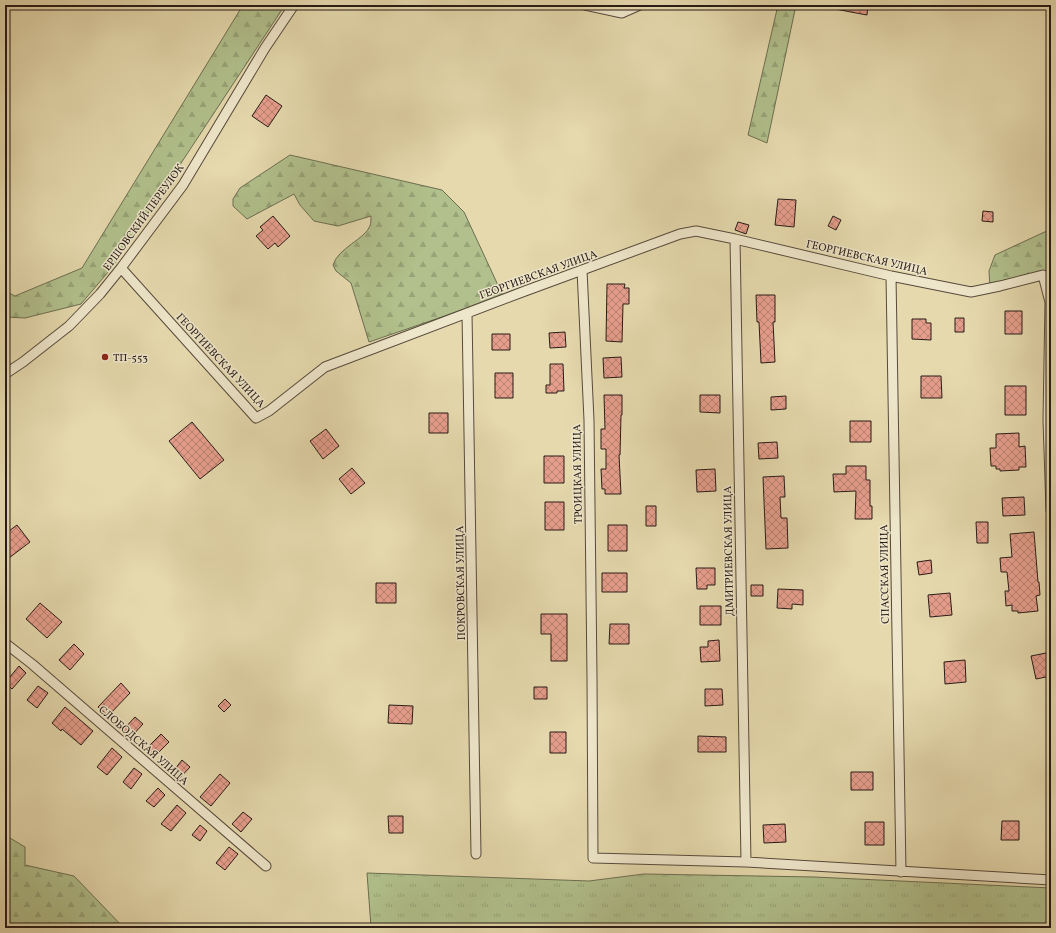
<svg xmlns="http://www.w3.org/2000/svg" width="1056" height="933" viewBox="0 0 1056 933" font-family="Vollkorn,serif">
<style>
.grass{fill:url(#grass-tufts);stroke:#6c6e52}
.forest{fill:url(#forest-firs);stroke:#6c6e52}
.building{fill:url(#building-cross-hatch);stroke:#281b17}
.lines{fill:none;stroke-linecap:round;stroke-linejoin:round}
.minor-casing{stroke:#574a3c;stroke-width:11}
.minor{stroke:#eee6ca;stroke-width:9}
.poi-dot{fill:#8f2418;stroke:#eee6ca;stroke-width:1.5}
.labels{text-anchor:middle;stroke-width:3;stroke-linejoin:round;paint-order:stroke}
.street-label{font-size:11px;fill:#281b17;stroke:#eee6ca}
.poi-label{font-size:11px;fill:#281b17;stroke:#eee6ca;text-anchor:start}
</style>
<defs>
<pattern id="grass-tufts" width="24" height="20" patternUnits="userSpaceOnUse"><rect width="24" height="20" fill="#b1c08c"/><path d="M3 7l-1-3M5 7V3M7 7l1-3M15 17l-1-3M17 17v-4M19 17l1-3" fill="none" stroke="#98a478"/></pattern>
<pattern id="forest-firs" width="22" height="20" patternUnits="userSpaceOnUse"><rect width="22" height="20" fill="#b1c08c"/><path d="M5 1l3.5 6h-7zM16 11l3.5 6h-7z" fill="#98a478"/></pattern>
<pattern id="building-cross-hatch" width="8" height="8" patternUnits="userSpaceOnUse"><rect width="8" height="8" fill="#e69e8c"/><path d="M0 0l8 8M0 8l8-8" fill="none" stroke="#ba8071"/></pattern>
</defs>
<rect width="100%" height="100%" fill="#e5d9ad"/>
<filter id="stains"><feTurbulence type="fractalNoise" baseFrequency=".005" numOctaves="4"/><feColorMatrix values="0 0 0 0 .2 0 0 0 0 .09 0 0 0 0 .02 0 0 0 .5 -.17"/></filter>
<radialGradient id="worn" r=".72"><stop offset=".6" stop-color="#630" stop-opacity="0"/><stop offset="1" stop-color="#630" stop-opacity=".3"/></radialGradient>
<!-- grass -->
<path class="grass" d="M 367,873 L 589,881 L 644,874 L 814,877 L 1051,888 L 1051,928 L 372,928 L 371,927 Z"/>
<!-- forest -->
<path class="forest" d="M 243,5 L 285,5 L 114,265 L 81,304 L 25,318 L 5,317 L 5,291 L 15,296 L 82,268 Z
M 778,5 L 796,5 L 767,143 L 748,135 Z
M 290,155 L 442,190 L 464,212 L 503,296 L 369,342 L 351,283 L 336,271 L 333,265 C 338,248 365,239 370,226 C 371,223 371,219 371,216 L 338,226 L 314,221 L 300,205 L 294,194 L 247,219 L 233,206 L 233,199 L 240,188 Z
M 1051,229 L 1051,269 L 990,288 L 989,271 L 995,255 Z
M 5,835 L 25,847 L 25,865 L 74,876 L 124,928 L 5,928 Z"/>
<!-- building -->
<path class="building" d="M 835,5 L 868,5 L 867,15 L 835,9 Z
M 266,95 L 282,106 L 268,127 L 252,116 Z
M 778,199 L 796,200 L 794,227 L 775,225 Z
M 983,211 L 993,212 L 993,222 L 982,221 Z
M 273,216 L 290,236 L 278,247 L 275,243 L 268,249 L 256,236 L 263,230 L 260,227 Z
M 833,216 L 841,220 L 836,230 L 828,226 Z
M 738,222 L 749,225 L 746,234 L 735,230 Z
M 607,284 L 625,284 L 624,288 L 629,288 L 629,304 L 623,304 L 622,342 L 606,341 Z
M 756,295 L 775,295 L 775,322 L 773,322 L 775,362 L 761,363 L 759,322 L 757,322 Z
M 1005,311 L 1022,311 L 1022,334 L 1005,334 Z
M 955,318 L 964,318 L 964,332 L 955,332 Z
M 912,319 L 926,319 L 926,323 L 931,323 L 931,340 L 912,339 Z
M 565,332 L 566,347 L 550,348 L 549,333 Z
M 492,334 L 510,334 L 510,350 L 492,350 Z
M 621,357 L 622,377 L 604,378 L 603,358 Z
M 550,364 L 563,364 L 564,391 L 557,391 L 557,393 L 546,393 L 546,385 L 550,385 Z
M 495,373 L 513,373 L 513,398 L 495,398 Z
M 921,376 L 941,376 L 942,398 L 921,398 Z
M 1005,386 L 1026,386 L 1026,415 L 1005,415 Z
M 604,395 L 622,395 L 622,415 L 621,415 L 620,455 L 619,455 L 621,494 L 605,494 L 605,489 L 602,489 L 601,469 L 606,469 L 606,449 L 601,449 L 601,429 L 605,429 Z
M 700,395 L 720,395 L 720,413 L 700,412 Z
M 786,396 L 786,409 L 771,410 L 771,397 Z
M 429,413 L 448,413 L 448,433 L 429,433 Z
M 850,421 L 871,421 L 871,442 L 850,442 Z
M 192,422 L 224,460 L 200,479 L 169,441 Z
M 326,429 L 339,446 L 323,459 L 310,441 Z
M 1019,433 L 1019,447 L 1025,446 L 1026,467 L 1019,467 L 1019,470 L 1000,471 L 1000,469 L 996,469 L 996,466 L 991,466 L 990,448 L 996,448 L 996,434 Z
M 777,442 L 778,458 L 759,459 L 758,443 Z
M 544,456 L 564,456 L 564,483 L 544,483 Z
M 846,466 L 866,466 L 866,480 L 870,480 L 870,506 L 872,506 L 872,519 L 855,519 L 856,491 L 834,492 L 833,474 L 846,474 Z
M 352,468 L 365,483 L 351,494 L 339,479 Z
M 715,469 L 716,491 L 697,492 L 696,470 Z
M 784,476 L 785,497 L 780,497 L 781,518 L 787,518 L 788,548 L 766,549 L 763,477 Z
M 1024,497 L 1025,515 L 1003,516 L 1002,498 Z
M 545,502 L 564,502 L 564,530 L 545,530 Z
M 646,506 L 656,506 L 656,526 L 646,526 Z
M 976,522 L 988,522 L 988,543 L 977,543 Z
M 17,525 L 30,542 L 5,561 L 5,534 Z
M 608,525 L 627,525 L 627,551 L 608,551 Z
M 1034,532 L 1038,582 L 1039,582 L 1040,595 L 1036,596 L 1038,611 L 1018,613 L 1018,611 L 1012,611 L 1012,605 L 1006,606 L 1005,591 L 1009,591 L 1007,572 L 1001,572 L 1000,558 L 1012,557 L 1010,534 Z
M 931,560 L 932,573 L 919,575 L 917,562 Z
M 696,568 L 715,568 L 715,585 L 707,585 L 707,589 L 697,589 Z
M 602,573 L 627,573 L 627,592 L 602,592 Z
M 376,583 L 396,583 L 396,603 L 376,603 Z
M 751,585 L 763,585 L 763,596 L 751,596 Z
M 778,589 L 803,590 L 803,605 L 792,604 L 792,609 L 777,608 Z
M 950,593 L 952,615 L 930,617 L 928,595 Z
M 40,603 L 62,622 L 47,638 L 26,619 Z
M 700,606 L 721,606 L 721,625 L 700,625 Z
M 541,614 L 567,614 L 567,661 L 551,661 L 551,634 L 541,634 Z
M 610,624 L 629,624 L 629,644 L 609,644 Z
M 719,640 L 720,661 L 701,662 L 700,647 L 708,647 L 708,641 Z
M 74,644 L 84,654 L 70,670 L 59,660 Z
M 1051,652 L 1051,676 L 1036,679 L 1031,656 Z
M 965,660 L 966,682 L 945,684 L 944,662 Z
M 19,666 L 26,673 L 12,689 L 5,683 Z
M 121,683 L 130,693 L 108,716 L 98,707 Z
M 38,686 L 48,693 L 37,708 L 27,700 Z
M 534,687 L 547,687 L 547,699 L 534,699 Z
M 705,689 L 722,689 L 723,705 L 705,706 Z
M 225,699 L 231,705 L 224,712 L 218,706 Z
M 389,705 L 413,706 L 412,724 L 388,723 Z
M 65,707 L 93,731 L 81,745 L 62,729 L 61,731 L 52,723 Z
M 135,717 L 143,724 L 131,737 L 123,730 Z
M 550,732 L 566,732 L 566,753 L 550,753 Z
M 161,734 L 169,742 L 153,758 L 145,750 Z
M 698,736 L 726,737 L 726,752 L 698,752 Z
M 112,748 L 122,757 L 107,775 L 97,767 Z
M 182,760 L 190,767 L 179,779 L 172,773 Z
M 134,768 L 142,774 L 131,789 L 123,782 Z
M 851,772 L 873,772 L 873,790 L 851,790 Z
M 220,774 L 230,783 L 211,806 L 200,797 Z
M 158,788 L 165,795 L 154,807 L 146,801 Z
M 177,805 L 186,813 L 171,831 L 161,824 Z
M 243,812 L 252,819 L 241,832 L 232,824 Z
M 388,816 L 403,816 L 403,833 L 389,833 Z
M 1002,821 L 1019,821 L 1019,840 L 1001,840 Z
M 865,822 L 884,822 L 884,845 L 865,845 Z
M 785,824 L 786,842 L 764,843 L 763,825 Z
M 200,825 L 207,831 L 200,841 L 192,835 Z
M 229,847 L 238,854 L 225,870 L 216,863 Z"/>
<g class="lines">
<!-- minor casing -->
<g class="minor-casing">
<path id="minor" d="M 585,5 L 622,13 L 640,5
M 735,239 L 746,862
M 121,268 L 256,418 L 269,411 L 325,367 L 525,291 L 680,234 L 696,231 L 735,239 L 891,276 L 971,292 L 1000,286 L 1043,275 L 1050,302 L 1048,420 L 1051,510
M 582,270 L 589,420 L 592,677 L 593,858 L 746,862 L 1051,880
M 891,276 L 901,872
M 467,313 L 476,854
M 5,374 L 23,362 L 69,326 L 100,294 L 121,268 L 183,185 L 265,48 L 294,5
M 5,643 L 32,664 L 266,866"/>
</g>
<!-- minor -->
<use href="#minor" class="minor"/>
</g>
<!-- markers -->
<circle class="poi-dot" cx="105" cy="357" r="4"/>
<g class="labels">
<!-- street labels -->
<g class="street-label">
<text transform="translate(143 217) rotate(-54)" y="4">ЕРШОВСКИЙ ПЕРЕУЛОК</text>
<text transform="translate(867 257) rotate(13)" y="4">ГЕОРГИЕВСКАЯ УЛИЦА</text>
<text transform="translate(538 274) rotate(-20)" y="4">ГЕОРГИЕВСКАЯ УЛИЦА</text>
<text transform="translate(221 360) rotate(47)" y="4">ГЕОРГИЕВСКАЯ УЛИЦА</text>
<text transform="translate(577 474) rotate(-91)" y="4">ТРОИЦКАЯ УЛИЦА</text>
<text transform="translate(728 551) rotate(-91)" y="4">ДМИТРИЕВСКАЯ УЛИЦА</text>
<text transform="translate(884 574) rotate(-91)" y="4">СПАССКАЯ УЛИЦА</text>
<text transform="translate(460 583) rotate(-91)" y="4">ПОКРОВСКАЯ УЛИЦА</text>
<text transform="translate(144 745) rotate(41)" y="4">СЛОБОДСКАЯ УЛИЦА</text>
</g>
<!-- poi labels -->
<g class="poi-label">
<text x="113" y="361">ТП-553</text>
</g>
</g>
<!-- margin -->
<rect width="1056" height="933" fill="none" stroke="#e5d9ad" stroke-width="20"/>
<rect x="6" y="6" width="1044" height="921" fill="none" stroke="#281b17" stroke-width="2"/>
<rect x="10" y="10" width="1036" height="913" fill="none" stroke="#281b17"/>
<rect width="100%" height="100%" filter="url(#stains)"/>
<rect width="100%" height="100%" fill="url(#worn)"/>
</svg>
